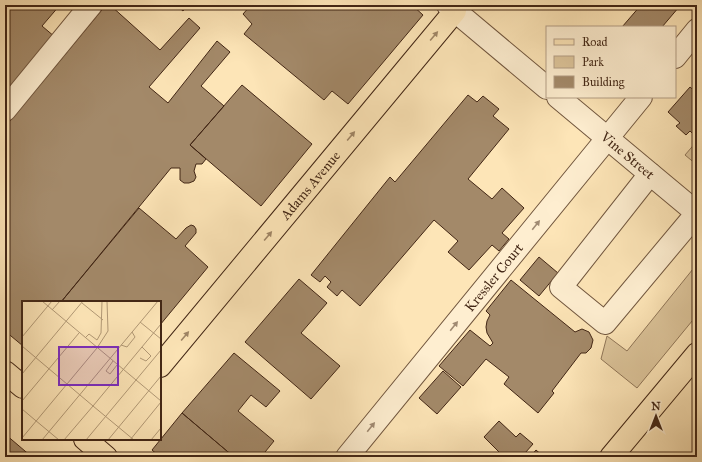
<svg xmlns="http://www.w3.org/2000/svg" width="702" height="462" viewBox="0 0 702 462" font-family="'IM FELL Great Primer',serif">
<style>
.green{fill:#ddc59b;stroke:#907658}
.building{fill:#a38969;stroke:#422615}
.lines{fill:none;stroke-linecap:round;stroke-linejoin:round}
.minor-casing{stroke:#71563e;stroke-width:24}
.major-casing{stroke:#422615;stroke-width:24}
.highway-casing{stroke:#422615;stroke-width:24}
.minor{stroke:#feeed0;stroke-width:22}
.major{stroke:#fde5b7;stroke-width:22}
.highway{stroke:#fde5b7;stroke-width:22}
.oneway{fill:#a08666}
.oneway2{fill:#a08a72}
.labels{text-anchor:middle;stroke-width:4;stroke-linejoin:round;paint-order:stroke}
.street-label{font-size:14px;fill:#422615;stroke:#feeed0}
.inset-road{fill:none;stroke:#b29976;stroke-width:1}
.view{fill:#7b2cbf;fill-opacity:0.15;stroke:#7b2cbf;stroke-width:2}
.inset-edge{fill:none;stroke:#422615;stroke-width:2}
</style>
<rect width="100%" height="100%" fill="#fde5b7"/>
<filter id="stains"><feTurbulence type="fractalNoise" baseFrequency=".005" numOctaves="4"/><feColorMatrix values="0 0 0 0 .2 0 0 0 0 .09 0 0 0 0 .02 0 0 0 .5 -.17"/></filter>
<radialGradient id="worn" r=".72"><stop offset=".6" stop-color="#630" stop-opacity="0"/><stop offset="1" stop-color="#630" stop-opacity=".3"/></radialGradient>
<!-- green -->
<path class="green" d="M 697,141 L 697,165 L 685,155 Z
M 697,264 L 697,315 L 637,388 L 601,359 L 607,336 L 627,351 Z"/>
<!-- building -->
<path class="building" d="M 5,5 L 60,5 L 42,26 L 55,37 L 18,81 L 16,79 L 8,90 L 5,88 Z
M 106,5 L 110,5 L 160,50 L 189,18 L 200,28 L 149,87 L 168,103 L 217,41 L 230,52 L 201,86 L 224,106 L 190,145 L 206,159 L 202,164 L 196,164 L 194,171 L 196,177 L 194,181 L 189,183 L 184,183 L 180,180 L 180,168 L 171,168 L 61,302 L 23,302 L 23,346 L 5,331 L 5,127 Z
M 176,5 L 188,5 L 183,11 Z
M 251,5 L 412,5 L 423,15 L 348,104 L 332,91 L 324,100 L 244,34 L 252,24 L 243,14 Z
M 641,5 L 677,5 L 679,7 L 662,27 L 622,27 Z
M 242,85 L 312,144 L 261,206 L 190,145 Z
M 690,87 L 697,93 L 696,137 L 690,131 L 686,135 L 676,126 L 680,123 L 668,112 Z
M 468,95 L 477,102 L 483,96 L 499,109 L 493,116 L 509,129 L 468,179 L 492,199 L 502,188 L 524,208 L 502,233 L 509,239 L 499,251 L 492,245 L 469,270 L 448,252 L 458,241 L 434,220 L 360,306 L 342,290 L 337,296 L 327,287 L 331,282 L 325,276 L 320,282 L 311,275 L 390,177 L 395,182 Z
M 139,208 L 176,239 L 186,228 L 191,225 L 194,226 L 196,229 L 196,233 L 185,246 L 208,267 L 160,325 L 160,302 L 61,302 Z
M 539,257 L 558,273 L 539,296 L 520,280 Z
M 299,279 L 327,303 L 301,333 L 340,366 L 311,399 L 245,342 Z
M 511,280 L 575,332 L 582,329 L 589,332 L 593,340 L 591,348 L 586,353 L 581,353 L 552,391 L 554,393 L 538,413 L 504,384 L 509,377 L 486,359 L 463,386 L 439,366 L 470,330 L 490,346 L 493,343 L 487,333 L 486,327 L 487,321 L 490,315 L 486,311 Z
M 234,353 L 280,391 L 266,407 L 251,395 L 238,411 L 274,441 L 261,457 L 234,457 L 182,413 Z
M 443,371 L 461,387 L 437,414 L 419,398 Z
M 182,413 L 234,457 L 160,457 L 152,450 Z
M 499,421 L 516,437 L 520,433 L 533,444 L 525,453 L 529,457 L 500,457 L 502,455 L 484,437 Z
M 5,434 L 32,457 L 5,457 Z
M 536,450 L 544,457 L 530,457 Z"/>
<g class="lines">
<!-- minor casing -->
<g class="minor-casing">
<g id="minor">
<path d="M 448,5 L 547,88"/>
<path d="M 675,57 L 697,30"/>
<path id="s1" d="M 558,97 L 697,213"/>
<path d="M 5,110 L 91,5"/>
<path d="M 650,174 L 561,287 L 605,323 L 697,213"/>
<path id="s2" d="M 347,457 L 641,97"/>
</g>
</g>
<!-- major casing -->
<g class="major-casing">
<g id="major">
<path id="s3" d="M 160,366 L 455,11"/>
<path d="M 611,457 L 697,354"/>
</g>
</g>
<!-- highway casing -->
<g class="highway-casing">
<path id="highway" d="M 5,372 L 23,387
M 85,439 L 106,457"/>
</g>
<!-- minor -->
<use href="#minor" class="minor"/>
<!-- major -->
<use href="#major" class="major"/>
<!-- highway -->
<use href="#highway" class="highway"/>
</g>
<!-- one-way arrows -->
<defs><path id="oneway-solid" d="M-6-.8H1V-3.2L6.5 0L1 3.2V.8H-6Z"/></defs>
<g class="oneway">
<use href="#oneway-solid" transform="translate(434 36) rotate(-50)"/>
<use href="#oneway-solid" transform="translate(351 136) rotate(-50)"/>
<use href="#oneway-solid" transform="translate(268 236) rotate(-50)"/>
<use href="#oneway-solid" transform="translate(185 336) rotate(-50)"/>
</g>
<g class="oneway2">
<use href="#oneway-solid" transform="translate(536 225) rotate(-51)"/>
<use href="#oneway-solid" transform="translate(454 326) rotate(-51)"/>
<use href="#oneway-solid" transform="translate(371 427) rotate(-51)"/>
</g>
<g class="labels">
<!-- street labels -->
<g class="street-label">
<text dy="5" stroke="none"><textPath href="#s1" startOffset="91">Vine Street</textPath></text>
<text dy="5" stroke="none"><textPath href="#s3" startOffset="235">Adams Avenue</textPath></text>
<text dy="5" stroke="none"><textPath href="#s2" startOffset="232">Kressler Court</textPath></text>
</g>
</g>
<!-- overview -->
<g transform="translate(22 301)">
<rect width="139" height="139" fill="#fde5b7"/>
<path class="inset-road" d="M 20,0 L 139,100M 60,2 L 81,19M 30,9 L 38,0M 118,21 L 139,38M 0,36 L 30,0M 63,37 L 67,33 L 75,39 L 79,32 L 80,0M 99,44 L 105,46 L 113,36 L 110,31M 0,45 L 71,105 L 42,139M 75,47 L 86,30 L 85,0M 118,57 L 124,60 L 129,55 L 120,46M 91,60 L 84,70 L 88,73 L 95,64M 0,73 L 61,0M 0,100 L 57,32M 0,108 L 13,119M 13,119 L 37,139M 0,137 L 75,47M 20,139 L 136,0M 64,139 L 139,49M 86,139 L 139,75M 108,139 L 139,101M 112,139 L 71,105 L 139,23M 129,139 L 139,127"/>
<path class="view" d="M 37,46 L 96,46 L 96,84 L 37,84 Z"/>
<rect width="139" height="139" class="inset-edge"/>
</g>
<!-- margin -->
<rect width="702" height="462" fill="none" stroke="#fde5b7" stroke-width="20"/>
<rect x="6" y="6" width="690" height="450" fill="none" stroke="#422615" stroke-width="2"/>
<rect x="10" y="10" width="682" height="442" fill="none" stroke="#422615"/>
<!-- legend -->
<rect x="546" y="26" width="130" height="72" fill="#feeed0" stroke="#b39e85"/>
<rect x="554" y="39" width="20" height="6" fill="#fde5b7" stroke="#b39e85"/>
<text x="582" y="46" font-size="12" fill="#422615">Road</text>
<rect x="554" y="56" width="20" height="12" fill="#ddc59b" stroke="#b39e85"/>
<text x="582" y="66" font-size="12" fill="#422615">Park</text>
<rect x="554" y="76" width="20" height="12" fill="#a38969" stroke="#b39e85"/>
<text x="582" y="86" font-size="12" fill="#422615">Building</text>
<!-- north arrow -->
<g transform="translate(656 416)" stroke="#feeed0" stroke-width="3" paint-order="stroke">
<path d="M0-3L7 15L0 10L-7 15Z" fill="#422615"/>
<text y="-6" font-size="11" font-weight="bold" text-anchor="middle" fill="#422615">N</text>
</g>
<rect width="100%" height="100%" filter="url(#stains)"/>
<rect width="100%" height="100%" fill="url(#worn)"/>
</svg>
